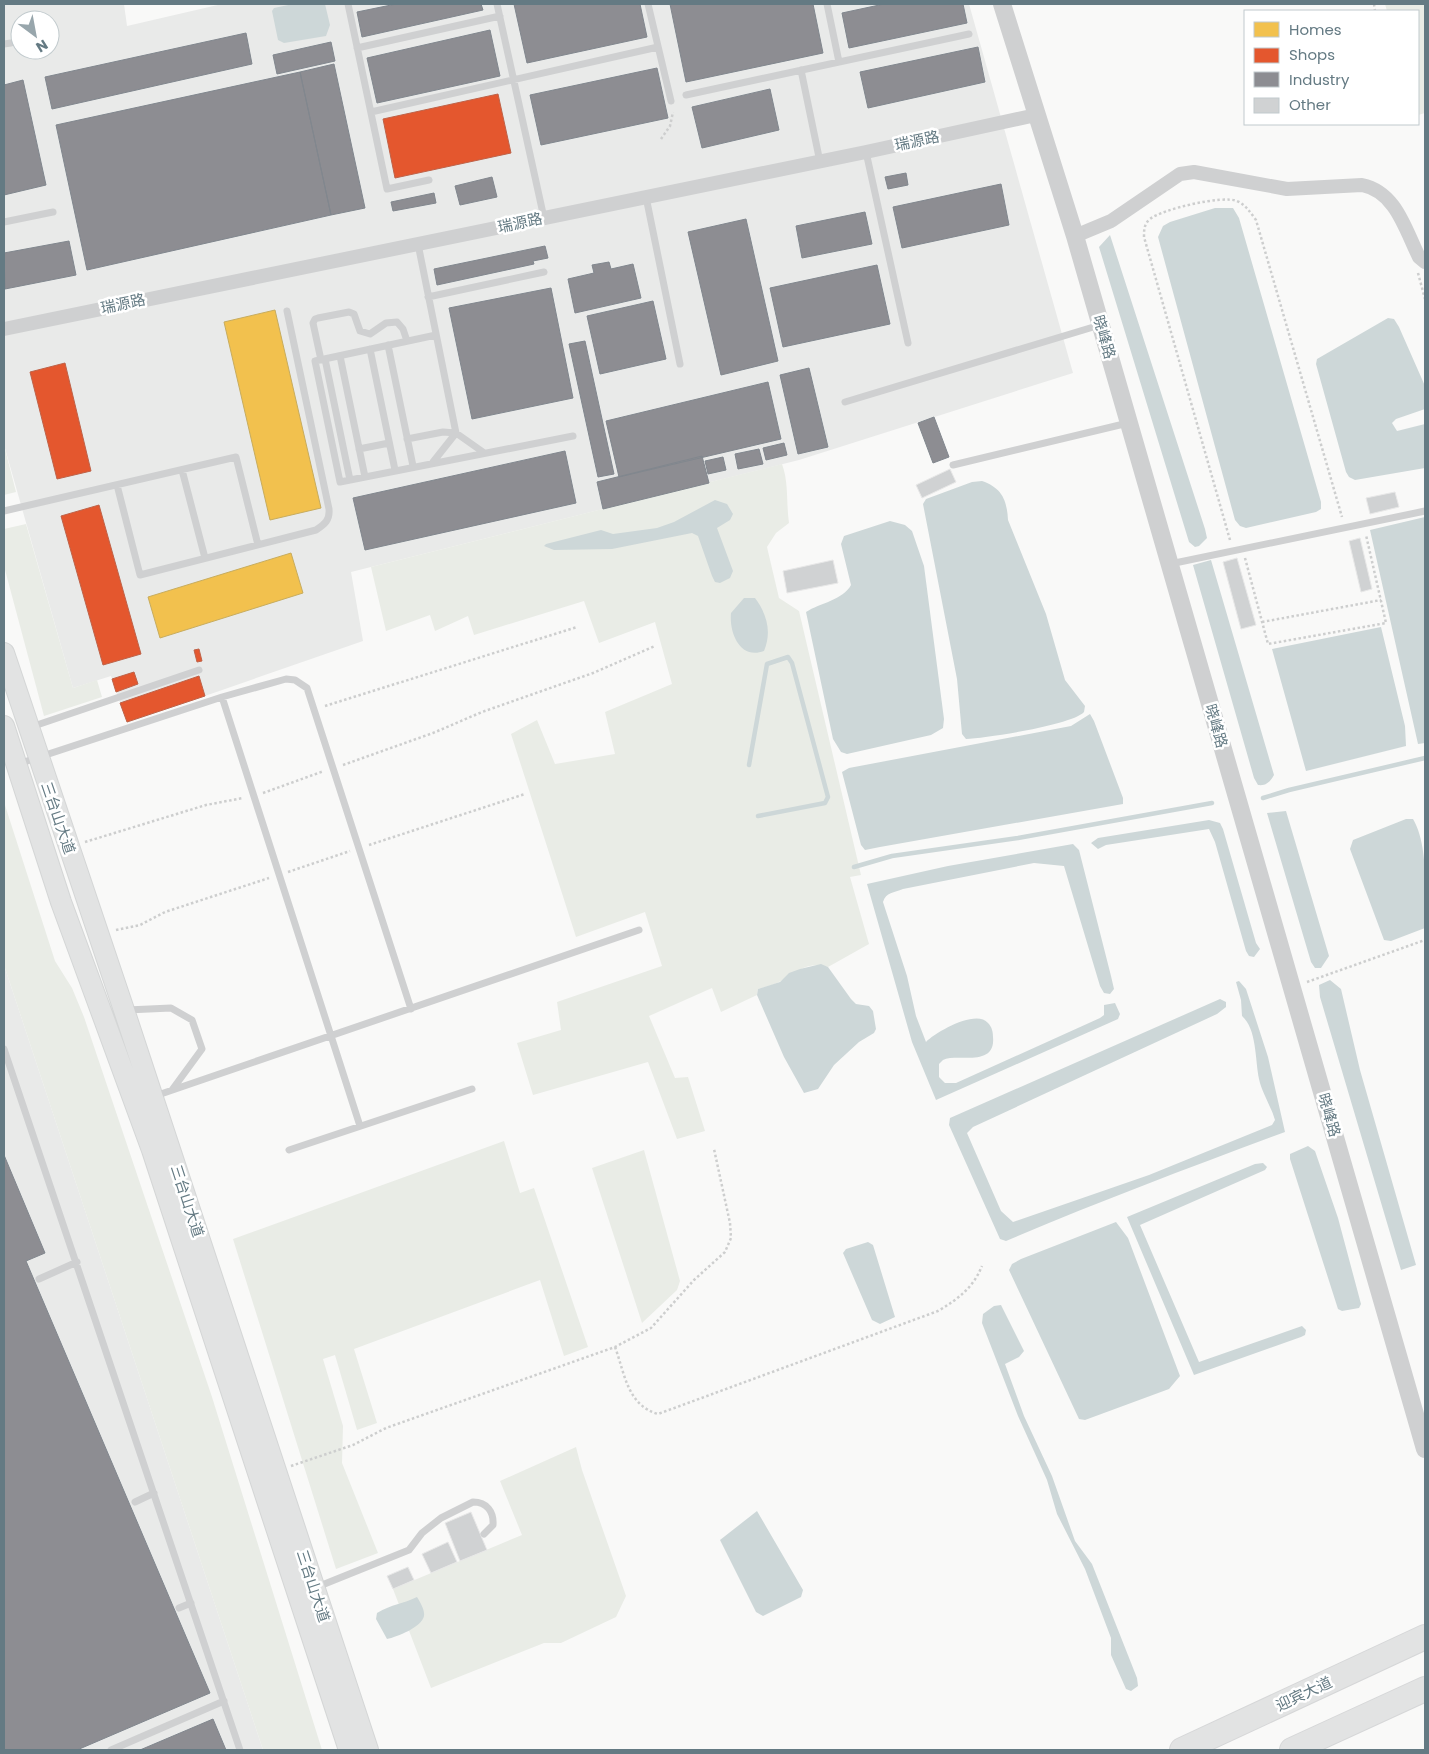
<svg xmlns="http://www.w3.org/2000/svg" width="1429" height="1754" viewBox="0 0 1429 1754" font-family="Poppins,'Noto Sans SC',sans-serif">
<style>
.built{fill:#e9eae9;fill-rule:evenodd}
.green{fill:#e9ece6}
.water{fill:#cdd7d8}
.homes{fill:#f2c14e;stroke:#c7ac5e}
.shops{fill:#e4572e;stroke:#be6248}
.industry{fill:#8d8d92;stroke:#81878e}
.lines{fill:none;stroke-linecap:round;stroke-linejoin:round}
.stream{stroke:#cdd7d8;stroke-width:4.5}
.building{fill:#d0d2d3;stroke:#e8e8e8}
.secondary-casing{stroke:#d4d6d6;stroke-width:22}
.trunk-casing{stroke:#d6d7d8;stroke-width:26}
.path{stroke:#cdcece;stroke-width:2.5;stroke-dasharray:2.5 2.5;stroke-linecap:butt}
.service{stroke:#cfd0d1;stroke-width:7}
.minor{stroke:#cfd0d1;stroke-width:14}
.tertiary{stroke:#cfd0d1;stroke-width:18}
.secondary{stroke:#e2e3e3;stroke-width:20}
.trunk{stroke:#e2e3e3;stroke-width:24}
.labels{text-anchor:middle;stroke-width:5;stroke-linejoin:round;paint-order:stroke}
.street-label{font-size:15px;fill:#647a83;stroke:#fff}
</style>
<rect width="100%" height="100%" fill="#f9f9f8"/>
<!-- built -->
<path class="built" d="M 4,4 L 124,4 L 127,26 L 222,4 L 969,4 L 1073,373 L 799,460 L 351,572 L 363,641 L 127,723 L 111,676 L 73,688 L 4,445 ZM 20,20 L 50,20 L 50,50 L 20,50 Z
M 4,965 L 263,1750 L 4,1750 Z"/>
<!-- green -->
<path class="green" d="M 1385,4 L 1425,4 L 1425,113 L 1418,115 L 1418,11 L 1387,11 Z
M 4,445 L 16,492 L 4,495 Z
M 782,464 C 789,483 786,502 789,523 L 776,533 L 767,547 L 779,598 L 799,611 L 861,875 L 850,877 L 869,944 L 828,967 C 811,960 794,972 781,981 C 774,985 765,987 758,989 L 757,995 L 721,1012 L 712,988 L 649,1016 L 675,1078 L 688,1077 L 705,1131 L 677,1139 L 648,1062 L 533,1095 L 517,1043 L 561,1030 L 557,1002 L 662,966 L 645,912 L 576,937 L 511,734 L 537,720 L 555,764 L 615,754 L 605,712 L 672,684 L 655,622 L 599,643 L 584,601 L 474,635 L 468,616 L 435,631 L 430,615 L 386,631 L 371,567 Z
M 26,524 L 73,688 L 97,680 L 102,697 L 44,716 L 4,566 L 4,529 Z
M 4,802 L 55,961 L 72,988 L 84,1017 L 212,1397 L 322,1750 L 263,1750 L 4,965 Z
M 504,1141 L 520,1193 L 534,1188 L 588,1347 L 564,1356 L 540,1280 L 354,1349 L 377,1423 L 357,1430 L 335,1355 L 323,1359 L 343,1426 L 342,1463 L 378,1553 L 336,1569 L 233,1239 Z
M 644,1150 L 680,1281 L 677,1290 L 642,1323 L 592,1168 Z
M 576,1447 L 582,1470 L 626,1596 L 616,1617 L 561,1643 L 544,1643 L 431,1688 L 393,1589 L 522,1535 L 500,1481 Z"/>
<!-- water -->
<path class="water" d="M 293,4 L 325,4 L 330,25 L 326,36 L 284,43 L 278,40 L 272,11 L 274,8 Z
M 1215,208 L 1233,208 L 1239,218 L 1321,502 L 1321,509 L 1316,512 L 1246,528 L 1240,526 L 1235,520 L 1158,237 L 1163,226 L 1170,222 Z
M 1110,235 L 1205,529 L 1207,538 L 1199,546 L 1195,547 L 1189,542 L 1099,247 Z
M 1388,318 L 1394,319 L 1399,327 L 1425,386 L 1425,409 L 1396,419 L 1392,423 L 1397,431 L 1425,424 L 1425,468 L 1355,480 L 1349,477 L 1346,472 L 1316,364 L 1317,359 Z
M 982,481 C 1002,488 1007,500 1008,520 L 1046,614 L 1065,680 L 1085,706 L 1084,712 C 1072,725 987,738 966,739 L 962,734 L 957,679 L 923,504 L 926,499 L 972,482 Z
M 715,500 L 727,504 L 733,514 L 730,520 L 717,528 L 733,571 L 730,578 L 720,583 L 715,582 L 712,576 L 698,536 L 692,533 L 612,549 L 554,550 L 544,546 L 546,544 L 601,530 L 613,534 L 657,528 L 674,522 Z
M 1425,517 L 1425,743 L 1418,744 L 1370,530 Z
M 890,521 L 905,525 L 912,531 L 924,566 L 944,719 L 943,728 L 931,735 L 847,754 L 841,752 L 833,739 L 806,612 C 820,603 843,600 851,585 L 841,544 L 844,536 Z
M 1211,560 L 1274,775 C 1270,782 1266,786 1258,785 L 1254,778 L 1193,565 Z
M 744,598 L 755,598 C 767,614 772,632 764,651 C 740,660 729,633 731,613 Z
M 1381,627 L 1405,726 L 1406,746 L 1306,771 L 1272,649 Z
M 1090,714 L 1094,721 L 1123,798 L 1123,804 L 880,847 L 865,850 L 861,845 L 842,772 L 849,768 L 1071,726 Z
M 1286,811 L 1329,956 L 1321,968 L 1315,968 L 1311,962 L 1267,813 Z
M 1406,819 L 1413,819 C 1429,846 1425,896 1425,928 L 1391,941 L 1384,940 L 1350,849 L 1353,840 Z
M 1209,820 L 1220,823 L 1223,829 L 1256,943 L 1260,949 L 1254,957 L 1249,956 L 1246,951 L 1215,842 L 1209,829 L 1106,845 L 1098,849 L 1091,843 L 1098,838 Z
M 1073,844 L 1079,850 L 1111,976 L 1114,989 L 1110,994 L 1104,993 L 1100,986 L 1064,866 L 1034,863 L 903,889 C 894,893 886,892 883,902 L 907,976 L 916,1016 L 926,1042 C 936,1032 976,1009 988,1023 C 992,1027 993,1032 993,1037 C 996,1068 956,1053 943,1060 L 939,1064 L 939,1077 L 945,1083 L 956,1083 L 1100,1018 L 1104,1015 L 1104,1005 L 1115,1003 L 1120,1014 L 1118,1019 L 936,1100 L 912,1042 L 867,884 L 948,866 Z
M 821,964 L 828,967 L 851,999 L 856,1004 L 869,1006 L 873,1011 L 876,1029 L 874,1033 L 859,1042 L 834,1065 L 818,1089 L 804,1093 L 784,1057 L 757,995 L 758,989 L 780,982 L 789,973 L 800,969 Z
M 1330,980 L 1341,989 L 1360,1070 L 1416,1265 L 1401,1270 L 1320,997 L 1319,985 Z
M 1239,981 L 1246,989 L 1268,1057 L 1285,1132 C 1191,1167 1098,1202 1006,1241 L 1000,1239 L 949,1125 L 950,1118 L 1220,999 L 1226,1002 L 1226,1007 L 1217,1014 L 973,1127 L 967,1133 L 1001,1211 L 1013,1222 L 1149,1175 L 1272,1125 L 1275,1120 C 1271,1106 1262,1093 1259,1079 C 1255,1060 1257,1029 1242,1016 L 1241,1000 L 1236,982 Z
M 1308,1146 L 1315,1151 L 1338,1218 L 1361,1304 L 1359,1308 L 1342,1311 L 1338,1309 L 1290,1159 L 1290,1154 Z
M 1263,1163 L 1267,1167 L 1265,1170 L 1140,1225 L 1199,1362 L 1302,1326 L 1306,1330 L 1305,1335 L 1301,1337 L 1194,1375 L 1127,1217 L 1255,1164 Z
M 1116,1222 L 1128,1238 L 1180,1376 L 1169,1389 L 1085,1420 L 1079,1419 L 1009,1270 L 1012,1264 L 1021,1259 Z
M 868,1242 L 873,1245 L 895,1317 L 880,1324 L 872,1320 L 843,1253 L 846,1249 Z
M 1001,1305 L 1024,1351 L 1019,1357 L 1005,1364 L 1024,1416 L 1052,1476 L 1075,1541 L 1092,1564 L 1137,1678 L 1138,1686 L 1131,1691 L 1126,1689 L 1111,1655 L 1111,1638 L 1085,1569 L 1057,1514 L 1047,1480 L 1018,1416 L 982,1323 L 983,1314 L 994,1306 Z
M 757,1511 L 803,1590 L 801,1597 L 763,1616 L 756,1612 L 720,1540 Z
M 417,1597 C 420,1602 425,1610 424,1616 C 422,1627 397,1637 387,1639 L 376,1619 L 377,1613 C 392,1604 403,1604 417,1597 Z"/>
<!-- homes -->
<path class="homes" d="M 275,310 L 321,508 L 270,520 L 224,322 Z
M 291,553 L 303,593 L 160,638 L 148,597 Z"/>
<!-- shops -->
<path class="shops" d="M 498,94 L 511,153 L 395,178 L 383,119 Z
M 65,363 L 91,471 L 57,479 L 30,372 Z
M 99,505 L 141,654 L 103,665 L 61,516 Z
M 199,649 L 202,661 L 197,662 L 194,650 Z
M 134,672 L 138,684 L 116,692 L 112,679 Z
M 199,676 L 205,696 L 127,722 L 120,703 Z"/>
<!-- industry -->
<path class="industry" d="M 396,4 L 481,4 L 483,10 L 362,37 L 357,12 Z
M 514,4 L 640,4 L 647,37 L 527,63 Z
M 670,4 L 813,4 L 823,53 L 686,82 Z
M 884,4 L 963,4 L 967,23 L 849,48 L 842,13 Z
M 490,30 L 500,76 L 377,103 L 367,58 Z
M 246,33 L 252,64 L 52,109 L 45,77 Z
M 331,42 L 335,61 L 277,74 L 273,55 Z
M 978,47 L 985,82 L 868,108 L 860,72 Z
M 334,64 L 365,208 L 331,215 L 300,72 Z
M 657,68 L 668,118 L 541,145 L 530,95 Z
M 300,72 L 331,215 L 87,270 L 56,125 Z
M 23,80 L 46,185 L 4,195 L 4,85 Z
M 770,89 L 779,130 L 702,148 L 692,107 Z
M 906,173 L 908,185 L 888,189 L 885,177 Z
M 492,177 L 497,197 L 460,205 L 455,186 Z
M 1001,184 L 1009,225 L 902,248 L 893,207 Z
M 434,193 L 436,203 L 393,211 L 391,202 Z
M 865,212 L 872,244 L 802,258 L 796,226 Z
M 746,219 L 778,361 L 721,375 L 688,232 Z
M 69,241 L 76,275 L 5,289 L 4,253 Z
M 545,246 L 548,258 L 533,261 L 534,264 L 437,285 L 434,269 Z
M 609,262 L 611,269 L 633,264 L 641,298 L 575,313 L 568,279 L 594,273 L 592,265 Z
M 877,265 L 890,324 L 783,347 L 770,288 Z
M 551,288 L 573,398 L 472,419 L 449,308 Z
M 653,301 L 666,359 L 600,374 L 587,316 Z
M 585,341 L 614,474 L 598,477 L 569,344 Z
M 809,368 L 828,447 L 798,454 L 780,375 Z
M 768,382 L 781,439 L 619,477 L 606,421 Z
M 934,417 L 949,457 L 933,463 L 918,423 Z
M 784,443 L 787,455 L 766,460 L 763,448 Z
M 759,449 L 763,464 L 738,469 L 735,454 Z
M 565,451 L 576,503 L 365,550 L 353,498 Z
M 702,456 L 709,483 L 603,509 L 597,482 Z
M 723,457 L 726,470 L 708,474 L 705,461 Z
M 4,1155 L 45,1253 L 26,1261 L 210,1693 L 77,1750 L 4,1750 Z
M 213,1719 L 226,1750 L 140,1750 Z"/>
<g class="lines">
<!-- stream -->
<path class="stream" d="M 749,765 L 767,664 L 788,657 L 792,663 L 828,797 L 825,803 L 758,816
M 1263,798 L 1289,790 L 1425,758
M 854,867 L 892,856 L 1018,838 L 1212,803"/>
</g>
<!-- building -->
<path class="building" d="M 950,469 L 956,482 L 922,498 L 916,485 Z
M 1395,492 L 1399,507 L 1370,514 L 1366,498 Z
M 1360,538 L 1372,589 L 1361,592 L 1349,541 Z
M 1237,558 L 1256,625 L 1241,629 L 1223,562 Z
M 833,560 L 838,583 L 787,593 L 783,571 Z
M 471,1512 L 487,1550 L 460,1561 L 445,1523 Z
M 448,1542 L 457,1562 L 431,1573 L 422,1554 Z
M 408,1567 L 414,1580 L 393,1589 L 387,1576 Z"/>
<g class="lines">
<!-- secondary casing -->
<g class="secondary-casing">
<path id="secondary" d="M 4,653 L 124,1010 L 368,1750
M 4,726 L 61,902 L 152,1150 L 349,1750"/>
</g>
<!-- trunk casing -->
<g class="trunk-casing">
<path id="trunk" d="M 1182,1750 L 1425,1637
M 1292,1750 L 1425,1689"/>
</g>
<!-- path -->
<path class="path" d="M 1374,4 L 1375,11
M 661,139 L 670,126 L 673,112
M 1418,273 L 1425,299
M 1230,540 L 1144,237 C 1144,230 1144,224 1150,219 C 1162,209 1223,195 1237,201 C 1246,205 1250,212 1256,220 L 1342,517
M 1245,558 L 1268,644 L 1386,623 L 1366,535
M 1262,622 L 1381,600
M 325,706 L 577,627
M 343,765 L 433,733 L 482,712 L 593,673 L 655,646
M 263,793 L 324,771
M 85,842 L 206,805 L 243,798
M 369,845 L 525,794
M 288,872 L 350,851
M 116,930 L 140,925 L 165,912 L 269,878
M 1307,982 L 1425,940
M 615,1347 C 625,1374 627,1405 658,1414 L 938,1311 C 958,1299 973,1288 982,1266
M 291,1466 L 353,1445 L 386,1428 L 615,1347 L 651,1328 L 694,1280 L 725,1252 L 731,1238 L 730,1223 L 714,1149"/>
<!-- service -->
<path class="service" d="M 348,4 L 387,189 L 429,180
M 497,4 L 544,218
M 648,4 L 671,101
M 827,4 L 839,62
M 4,44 L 11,43
M 357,48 L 500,16
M 801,70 L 820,162
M 686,95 L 969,34
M 371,112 L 658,47
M 866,152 L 908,343
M 646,197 L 680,364
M 4,222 L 53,212
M 418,244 L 456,433 L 433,462
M 428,297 L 544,272
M 436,335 L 315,361 L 340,482 L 573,436
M 388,345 L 413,466
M 370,349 L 395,470
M 340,356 L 365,477
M 325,359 L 350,480
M 321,360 L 313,323 L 315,319 L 318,318 L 349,312 L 354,314 L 360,331 L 370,334 L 386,323 L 397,322 L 403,329 L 407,341
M 845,402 L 1100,325
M 407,439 L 443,432 L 456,433 L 483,452
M 359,449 L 389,443
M 953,465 L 1128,423
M 182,470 L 205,558
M 117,485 L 140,575 L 316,530 C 325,524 330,520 329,509 L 287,311
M 4,511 L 236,457 L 258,545
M 1170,564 L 1425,511
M 222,697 L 360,1126
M 31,727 L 199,670
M 18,764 L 222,697 L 286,679 L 295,680 L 307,688 L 411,1009
M 127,1010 L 171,1008 L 192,1020 L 202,1049 L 172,1090
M 4,1049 L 240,1750
M 155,1096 L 639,930
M 289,1150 L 472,1089
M 39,1279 L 77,1262
M 135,1502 L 154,1493
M 317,1587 L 409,1550 L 422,1533 L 441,1518 L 473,1502 C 487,1502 494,1512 493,1525 L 484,1534
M 179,1608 L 191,1603
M 111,1750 L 224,1701"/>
<!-- minor -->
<path class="minor" d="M 1075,236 L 1111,221 L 1180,174 L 1194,172 L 1287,189 L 1362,185 C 1396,192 1405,229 1419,257 L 1425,262
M 4,329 L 866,152 L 1036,115"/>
<!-- tertiary -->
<path class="tertiary" d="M 1002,4 L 1075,236 L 1425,1449"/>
<!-- secondary -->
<use href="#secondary" class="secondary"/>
<!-- trunk -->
<use href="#trunk" class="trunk"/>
</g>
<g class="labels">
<!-- street labels -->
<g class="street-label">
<text transform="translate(917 141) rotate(-12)" y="5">瑞源路</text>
<text transform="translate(520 223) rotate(-12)" y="5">瑞源路</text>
<text transform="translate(123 304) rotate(-12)" y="5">瑞源路</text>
<text transform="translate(1104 337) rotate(74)" y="5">晓峰路</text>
<text transform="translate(1216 726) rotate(74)" y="5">晓峰路</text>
<text transform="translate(58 818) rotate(71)" y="5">三台山大道</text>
<text transform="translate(1329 1115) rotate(74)" y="5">晓峰路</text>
<text transform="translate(187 1201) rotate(72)" y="5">三台山大道</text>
<text transform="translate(313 1586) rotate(72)" y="5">三台山大道</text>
<text transform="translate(1304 1694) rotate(-25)" y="5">迎宾大道</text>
</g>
</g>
<!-- border -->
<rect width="1429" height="1754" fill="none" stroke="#647a83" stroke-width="10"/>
<!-- legend -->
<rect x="1244" y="10" width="175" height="115" fill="#ffffff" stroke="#c1cacd"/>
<rect x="1254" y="22" width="25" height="15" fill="#f2c14e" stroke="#c1cacd"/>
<text x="1289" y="35" font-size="15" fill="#647a83">Homes</text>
<rect x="1254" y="48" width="25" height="15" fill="#e4572e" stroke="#c1cacd"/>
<text x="1289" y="60" font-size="15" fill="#647a83">Shops</text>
<rect x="1254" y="72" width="25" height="15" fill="#8d8d92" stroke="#c1cacd"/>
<text x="1289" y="85" font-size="15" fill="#647a83">Industry</text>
<rect x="1254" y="98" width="25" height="15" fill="#d0d2d3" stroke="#c1cacd"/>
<text x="1289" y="110" font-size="15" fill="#647a83">Other</text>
<!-- north arrow -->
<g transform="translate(35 35) rotate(148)"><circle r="24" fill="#ffffff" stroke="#c1cacd"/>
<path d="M0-4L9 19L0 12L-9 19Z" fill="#98a6ac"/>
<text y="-8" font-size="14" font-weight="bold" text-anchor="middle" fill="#647a83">N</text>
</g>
</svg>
